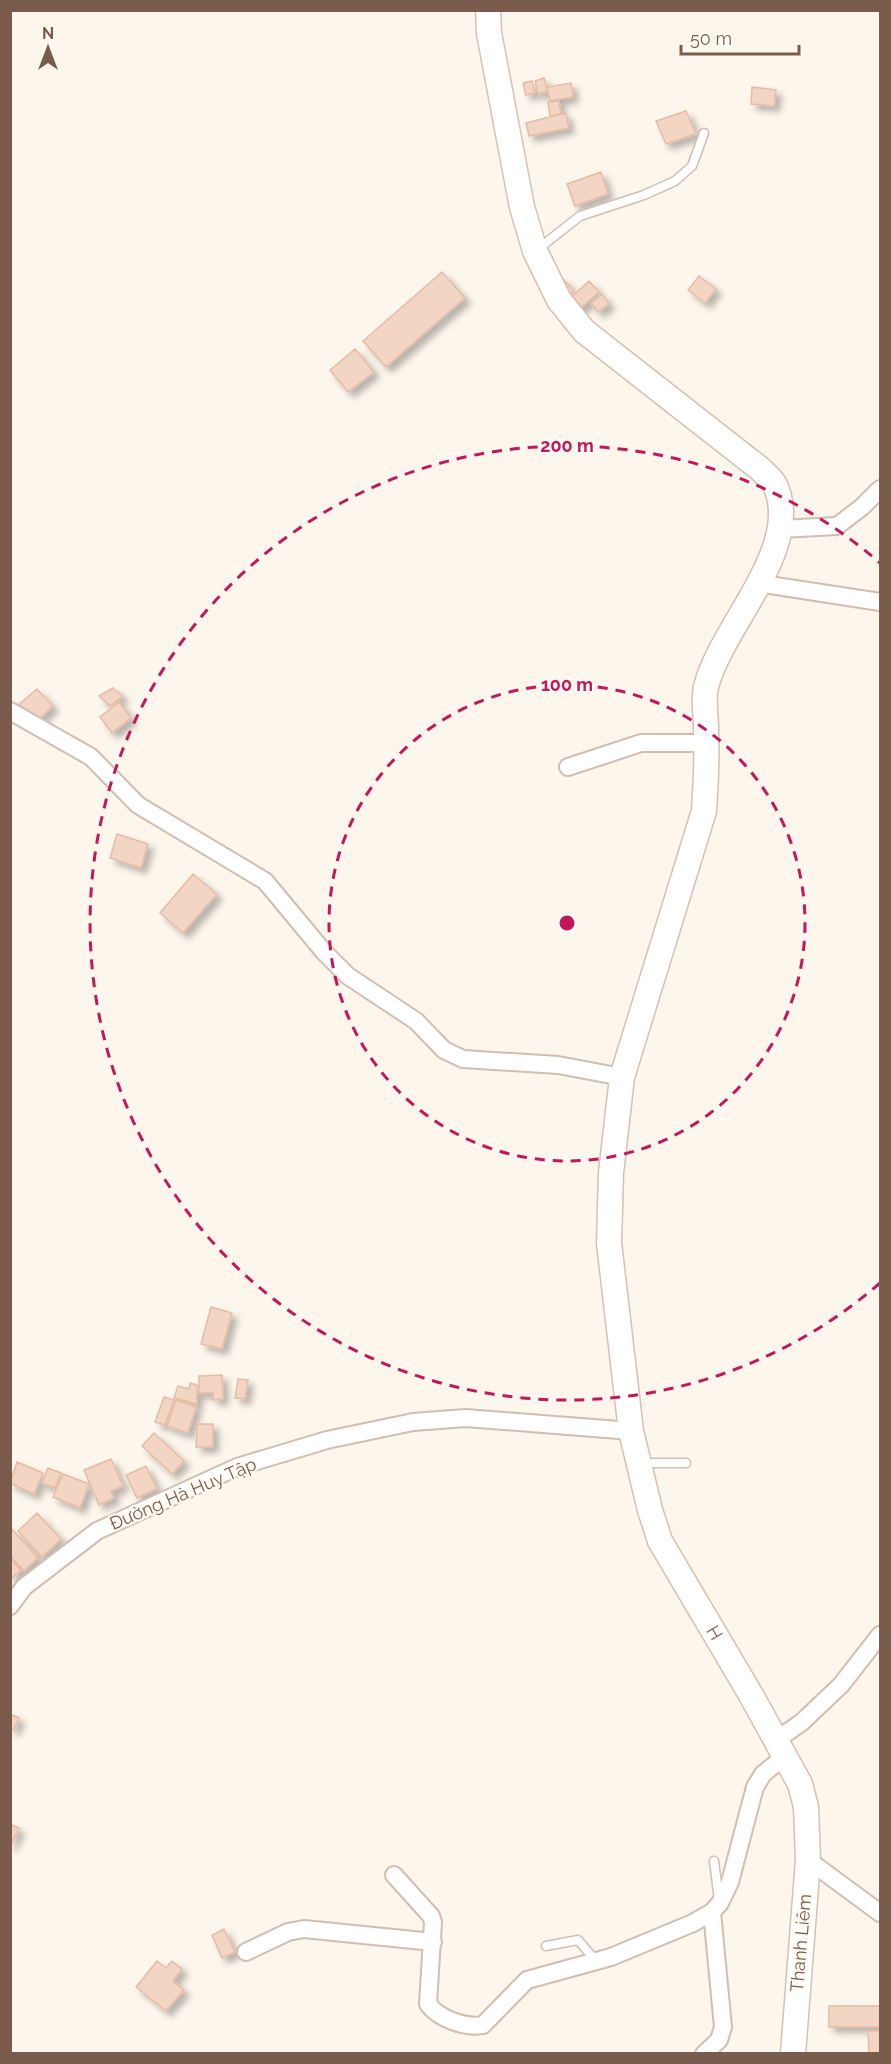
<svg xmlns="http://www.w3.org/2000/svg" width="891" height="2064" viewBox="0 0 891 2064" font-family="Raleway,sans-serif">
<style>
.building{fill:#f3d5c3;stroke:#e6bba3;stroke-width:1.5;filter:url(#shadow)}
.lines{fill:none;stroke-linecap:round;stroke-linejoin:round}
.lane-casing{stroke:#d1beb0;stroke-width:11}
.street-casing{stroke:#d1beb0;stroke-width:20}
.secondary-casing{stroke:#d6c0b0;stroke-width:27}
.lane{stroke:#fff;stroke-width:8}
.street{stroke:#fff;stroke-width:16}
.secondary{stroke:#fff;stroke-width:24}
.ring{fill:none;stroke:#c2185b;stroke-width:3;stroke-dasharray:10 8}
.labels{text-anchor:middle;stroke-width:4.5;stroke-linejoin:round;paint-order:stroke}
.street-label{font-size:18px;fill:#7a5c4d;stroke:#fffaf3}
.centre{fill:#c2185b;stroke:#fffaf3;stroke-width:3}
.ring-label{font-size:18px;text-anchor:middle;font-weight:bold;fill:#c2185b;stroke:#fffaf3;stroke-width:4.5;stroke-linejoin:round;paint-order:stroke}
</style>
<defs>
<filter id="shadow"><feDropShadow dx="5.5" dy="5.5" stdDeviation="3" flood-color="#0004"/></filter>
</defs>
<rect width="100%" height="100%" fill="#fdf6ec"/>
<!-- building -->
<path class="building" d="M 544,78 L 548,91 L 538,94 L 535,81 Z
M 532,81 L 535,93 L 526,95 L 523,83 Z
M 571,83 L 573,97 L 550,101 L 547,87 Z
M 752,87 L 776,90 L 774,106 L 751,104 Z
M 559,101 L 561,114 L 550,116 L 548,102 Z
M 686,111 L 696,134 L 666,144 L 656,121 Z
M 561,114 L 566,114 L 569,128 L 529,136 L 526,123 Z
M 601,172 L 608,194 L 575,206 L 567,184 Z
M 442,272 L 465,298 L 386,367 L 363,341 Z
M 699,276 L 716,289 L 705,303 L 688,290 Z
M 562,278 L 574,291 L 559,305 L 547,291 Z
M 589,281 L 599,292 L 574,314 L 565,303 Z
M 602,294 L 609,304 L 598,312 L 591,303 Z
M 355,349 L 374,372 L 348,392 L 330,370 Z
M 113,688 L 123,696 L 110,706 L 99,696 Z
M 37,689 L 53,706 L 35,723 L 18,705 Z
M 119,702 L 131,718 L 112,733 L 100,717 Z
M 117,834 L 148,844 L 141,868 L 110,858 Z
M 193,874 L 217,894 L 183,933 L 160,913 Z
M 211,1307 L 232,1313 L 222,1349 L 201,1344 Z
M 222,1375 L 223,1399 L 213,1400 L 213,1393 L 199,1393 L 199,1376 Z
M 238,1379 L 248,1380 L 245,1399 L 235,1398 Z
M 190,1383 L 197,1385 L 197,1404 L 174,1398 L 178,1386 L 189,1389 Z
M 164,1397 L 174,1400 L 165,1425 L 155,1422 Z
M 176,1400 L 196,1407 L 188,1433 L 167,1426 Z
M 197,1424 L 213,1424 L 213,1447 L 196,1447 Z
M 154,1433 L 184,1461 L 172,1474 L 142,1446 Z
M 111,1459 L 123,1486 L 111,1491 L 114,1498 L 99,1505 L 84,1470 Z
M 17,1462 L 43,1473 L 34,1494 L 10,1483 Z
M 146,1466 L 157,1489 L 137,1498 L 126,1475 Z
M 48,1468 L 61,1473 L 55,1488 L 42,1483 Z
M 63,1474 L 89,1484 L 80,1508 L 53,1497 Z
M 37,1513 L 61,1539 L 42,1557 L 18,1531 Z
M 10,1527 L 38,1558 L 24,1571 L 10,1556 Z
M 10,1559 L 21,1570 L 10,1580 Z
M 10,1714 L 19,1718 L 14,1730 L 10,1728 Z
M 10,1824 L 19,1828 L 10,1847 Z
M 224,1929 L 235,1952 L 222,1958 L 212,1935 Z
M 157,1961 L 166,1968 L 172,1961 L 182,1969 L 173,1981 L 184,1990 L 166,2011 L 136,1987 Z
M 829,2006 L 880,2006 L 880,2027 L 829,2027 Z
M 868,2031 L 880,2031 L 880,2054 L 869,2054 Z"/>
<g class="lines">
<!-- lane casing -->
<g class="lane-casing">
<path id="lane" d="M 538,249 L 580,216 L 644,195 L 675,181 L 692,166 L 704,133
M 642,1463 L 686,1463
M 714,1861 L 719,1900
M 546,1946 L 578,1940 L 596,1961"/>
</g>
<!-- street casing -->
<g class="street-casing">
<path id="street" d="M 781,529 L 837,526 L 862,507 L 880,489
M 757,583 L 880,602
M 10,711 L 91,757 L 138,805 L 265,881 L 324,952 L 348,976 L 416,1021 L 444,1050 L 463,1059 L 558,1065 L 622,1077
M 568,767 L 641,743 L 706,743
M 10,1606 L 24,1587 L 97,1531 L 237,1467 L 327,1440 L 413,1422 L 466,1418 L 631,1431
M 775,1741 L 802,1722 L 841,1685 L 880,1635
M 808,1860 L 880,1913
M 394,1875 L 431,1916 L 433,1922 L 428,2004 C 439,2019 465,2028 483,2025 L 527,1980 L 611,1957 L 693,1923 L 712,1912 L 720,1903 L 730,1882 L 755,1787 L 763,1774 L 784,1757
M 246,1952 L 288,1932 L 304,1929 L 433,1942
M 704,2054 L 719,2040 L 723,2027 L 712,1912"/>
</g>
<!-- secondary casing -->
<g class="secondary-casing">
<g id="secondary">
<path id="s1" d="M 488,10 L 489,33 L 522,207 L 535,251 L 559,300 L 584,331 L 759,468 C 764,473 772,479 775,485 C 804,548 721,626 706,687 C 703,699 706,715 706,728 C 707,756 706,783 704,811 L 622,1077 L 611,1173 L 609,1243 L 631,1431 L 650,1510 L 660,1541 L 751,1695 L 800,1784 L 806,1807 L 808,1860 L 793,2054"/>
</g>
</g>
<!-- lane -->
<use href="#lane" class="lane"/>
<!-- street -->
<use href="#street" class="street"/>
<!-- secondary -->
<use href="#secondary" class="secondary"/>
</g>
<!-- distance rings -->
<g class="ring">
<circle cx="567" cy="923" r="238"/>
<path d="M880 1283A477 477 0 1 1 880 563"/>
</g>
<g class="labels">
<!-- street labels -->
<g class="street-label">
<text transform="translate(183 1494) rotate(-23)" y="6">Đường Hà Huy Tập</text>
<text dy="6" stroke="none"><textPath href="#s1" startOffset="1785">H</textPath></text>
<text transform="translate(801 1943) rotate(-85)" y="6">Thanh Liêm</text>
</g>
</g>
<circle cx="567" cy="923" r="9" class="centre"/>
<g class="ring-label">
<text x="567" y="452">200 m</text>
<text x="567" y="691">100 m</text>
</g>
<!-- border -->
<rect width="891" height="2064" fill="none" stroke="#7a5c4d" stroke-width="24"/>
<!-- north arrow -->
<g transform="translate(48 48)" stroke="#fffaf3" stroke-width="4.5" paint-order="stroke">
<path d="M0-4.5L10 22L0 15L-10 22Z" fill="#7a5c4d"/>
<text y="-9" font-size="16" font-weight="bold" text-anchor="middle" fill="#7a5c4d">N</text>
</g>
<!-- scale -->
<path d="M681 45v9h118v-9" fill="none" stroke="#7a5c4d" stroke-width="3"/>
<text x="690" y="45" font-size="18" fill="#7a5c4d" stroke="#fffaf3" stroke-width="4.5" paint-order="stroke">50 m</text>
</svg>
